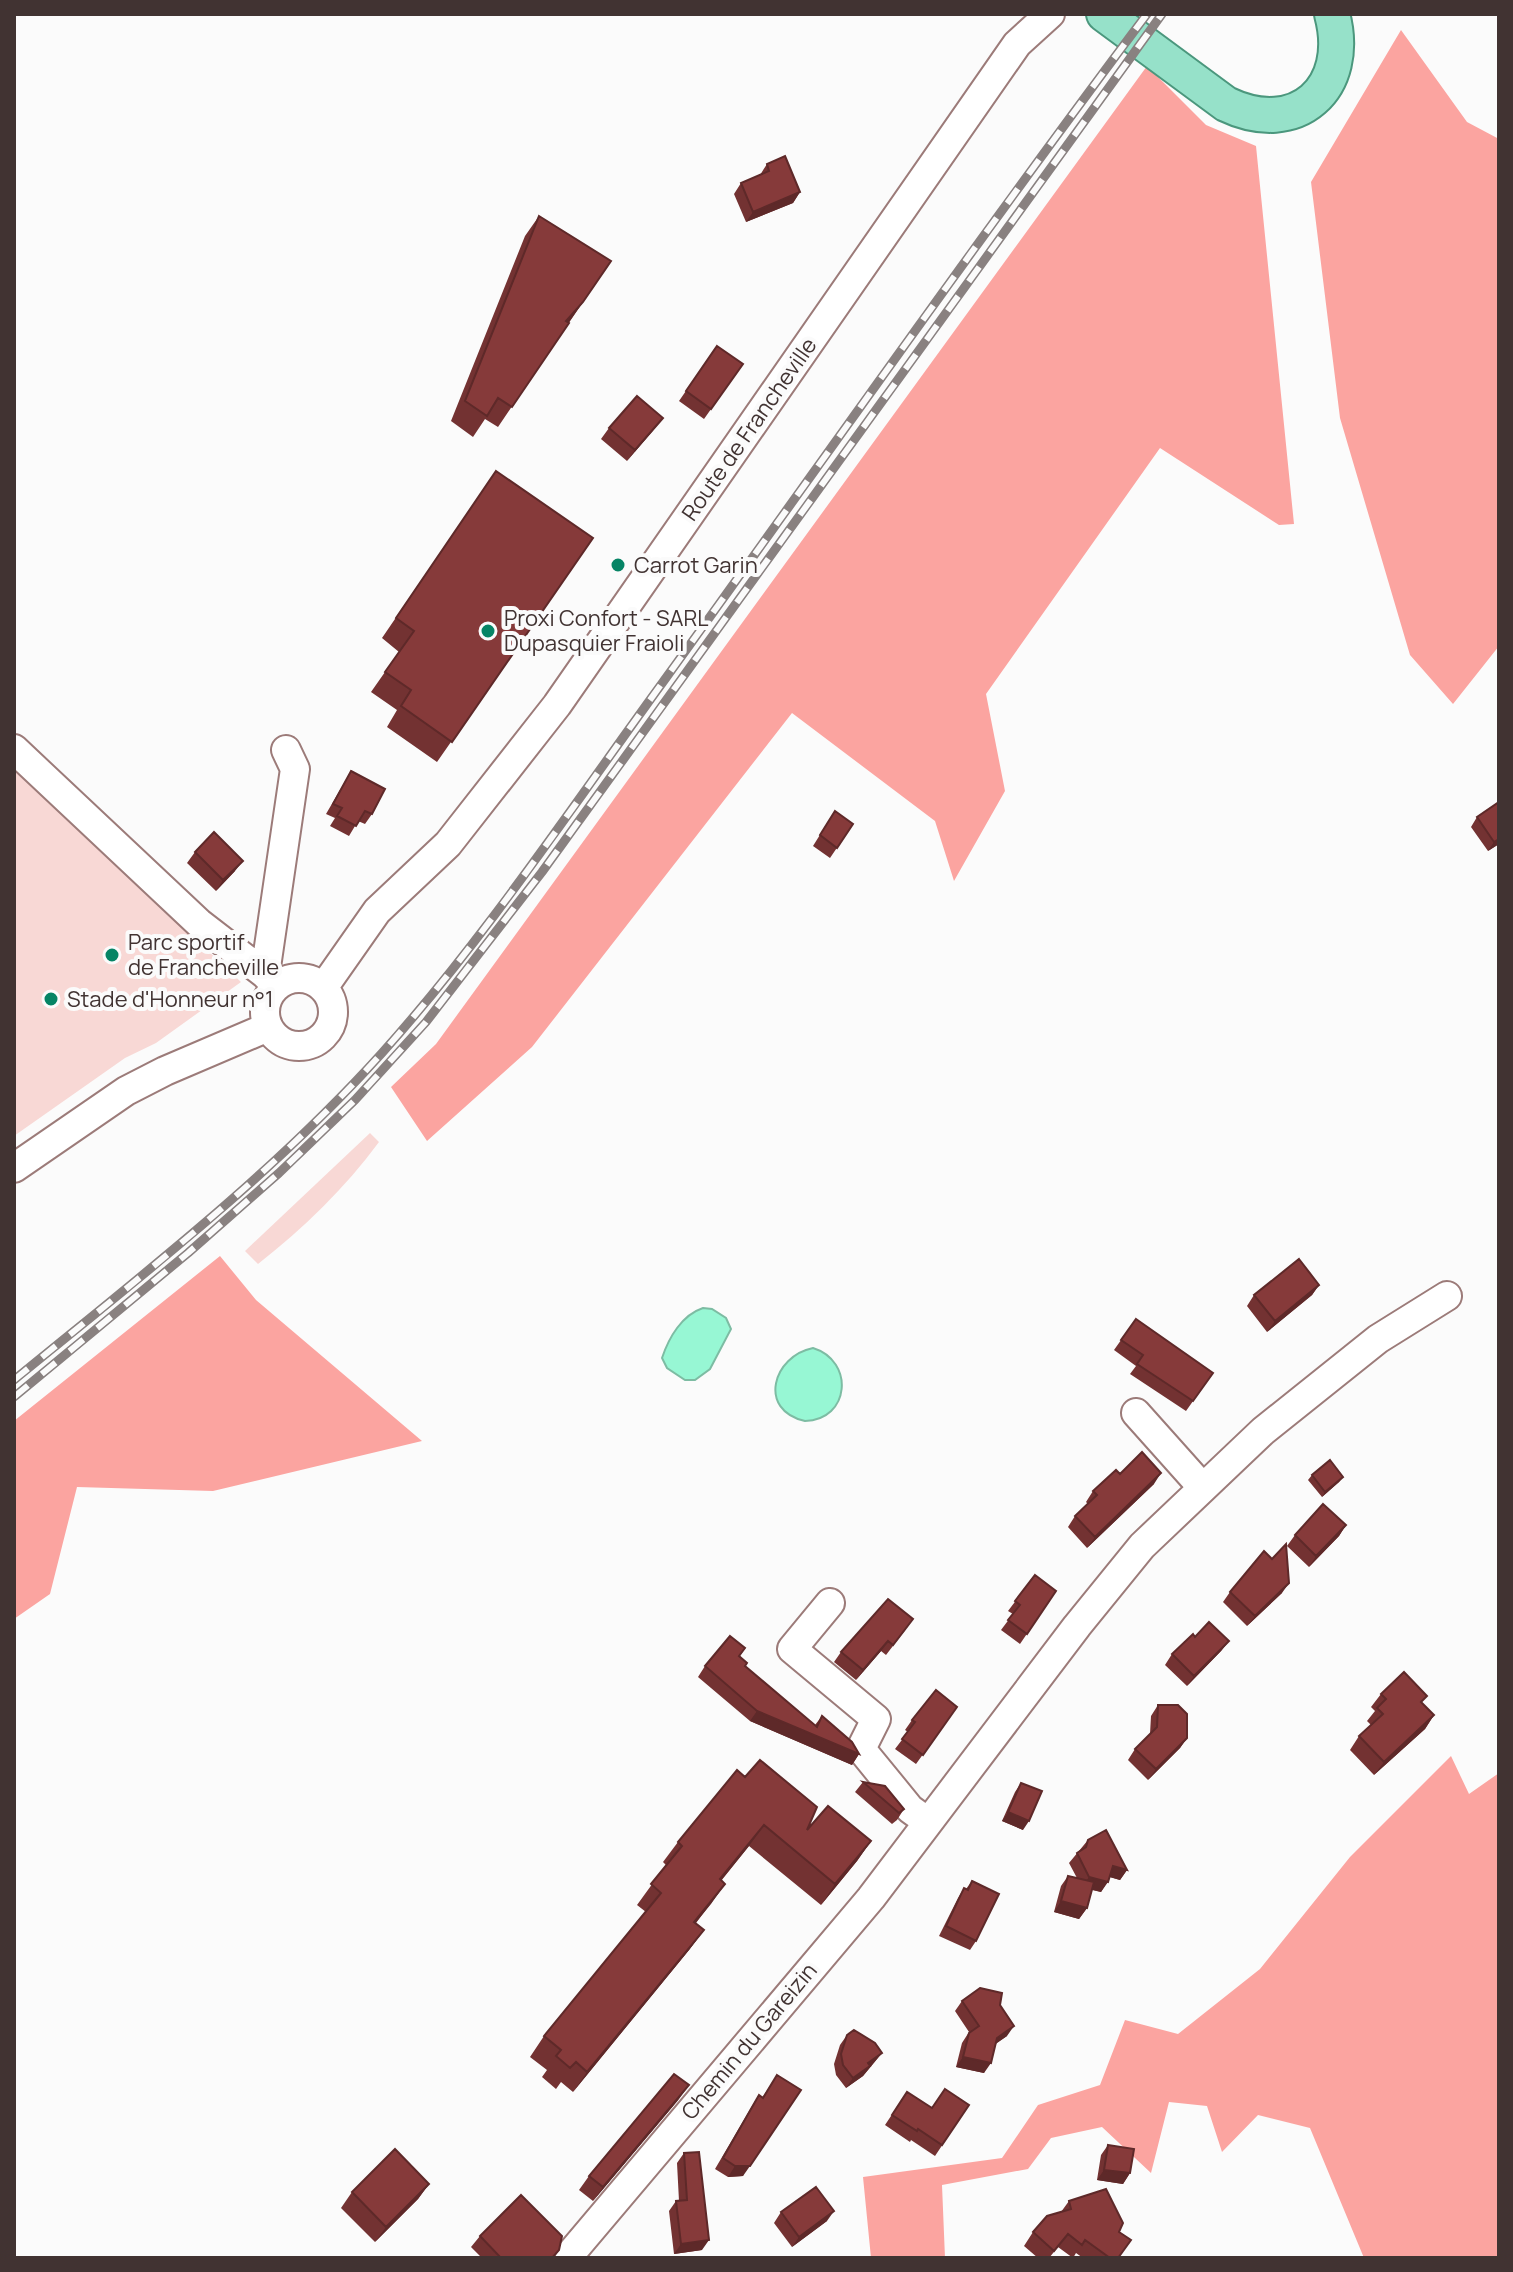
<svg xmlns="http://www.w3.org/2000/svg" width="1513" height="2272" viewBox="0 0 1513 2272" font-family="Manrope,sans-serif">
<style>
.green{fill:#f8d8d5}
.forest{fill:#fba4a0}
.water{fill:#97f7d4;stroke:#7dbca3;stroke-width:2}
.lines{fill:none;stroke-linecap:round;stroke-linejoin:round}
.minor-casing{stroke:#9c7b79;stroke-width:32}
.major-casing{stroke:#4b977d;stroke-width:38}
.minor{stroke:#fff;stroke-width:28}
.major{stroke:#96e1c9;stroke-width:34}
.rail-casing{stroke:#898180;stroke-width:9}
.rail{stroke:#fbfbfb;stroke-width:6;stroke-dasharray:18;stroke-linecap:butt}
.wall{fill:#733232}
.shaded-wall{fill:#5e2929}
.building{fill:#863a3a;stroke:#5e2929;stroke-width:2}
.poi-dot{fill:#068465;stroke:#fbfbfb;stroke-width:3}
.labels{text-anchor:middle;stroke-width:8;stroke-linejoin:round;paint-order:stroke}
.street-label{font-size:22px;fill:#413332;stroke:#fbfbfb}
.poi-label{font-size:22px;fill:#413332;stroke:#fbfbfb;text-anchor:start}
</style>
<rect width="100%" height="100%" fill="#fbfbfb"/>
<!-- green -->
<path class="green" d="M 14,768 L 241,982 L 156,1043 L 125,1058 L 14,1136 Z
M 370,1133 L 379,1142 C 345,1188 304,1228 258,1264 L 245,1251 Z"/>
<!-- forest -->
<path class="forest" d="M 1401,30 L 1467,122 L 1499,139 L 1499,646 L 1453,704 L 1410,655 L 1340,418 L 1311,182 Z
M 1147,66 L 1206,125 L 1256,146 L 1294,524 L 1279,525 L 1160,448 L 986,694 L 1005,791 L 954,881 L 935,821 L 792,713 L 532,1047 L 427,1141 L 391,1087 L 436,1044 Z
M 220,1256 L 256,1300 L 422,1441 L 213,1491 L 77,1487 L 50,1594 L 14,1619 L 14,1421 Z
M 1451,1756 L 1469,1794 L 1499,1773 L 1499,2258 L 1364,2258 L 1310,2128 L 1258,2115 L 1222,2152 L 1207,2106 L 1169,2102 L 1151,2173 L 1102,2127 L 1051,2138 L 1028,2169 L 942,2185 L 945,2258 L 871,2258 L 863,2177 L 1002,2158 L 1038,2105 L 1100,2085 L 1125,2020 L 1178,2034 L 1260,1969 L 1350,1857 Z"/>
<!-- water -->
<path class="water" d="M 703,1308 L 712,1309 L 726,1318 L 731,1329 L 710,1369 L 695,1380 L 685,1380 L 667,1368 L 662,1358 C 669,1337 682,1315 703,1308 Z
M 813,1348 C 855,1361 850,1420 805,1421 C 757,1410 773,1356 813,1348 Z"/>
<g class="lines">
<!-- minor casing -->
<g class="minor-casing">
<path id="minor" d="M 14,749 L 199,923 L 265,974 L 277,986
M 265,974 L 295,769 L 286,750
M265 1012a34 34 0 1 1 68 0a34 34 0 1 1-68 0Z
M 323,988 L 377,911 L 448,844 L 557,705 L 1017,44 L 1050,14
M 14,1168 L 126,1091 L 165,1071 L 268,1027
M 1136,1413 L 1203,1488
M 830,1603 L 792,1649 L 876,1719 L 861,1749 L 910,1809 L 928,1822
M 567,2258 L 871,1898 L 1077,1626 L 1142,1546 L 1263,1431 L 1378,1339 L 1447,1296"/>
</g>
<!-- major casing -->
<g class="major-casing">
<path id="major" d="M 1104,14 L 1226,104 C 1297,138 1352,88 1332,14"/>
</g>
<!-- minor -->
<use href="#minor" class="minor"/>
<!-- major -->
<use href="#major" class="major"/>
<!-- rail casing -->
<g class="rail-casing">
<path id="rail" d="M 14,1380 C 141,1276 272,1175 382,1053 C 485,938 572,807 663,682 C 824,459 982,234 1147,14
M 14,1397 L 188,1253 L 279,1173 L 355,1100 L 426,1022 L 542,872 L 1162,14"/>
</g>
<!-- rail -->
<use href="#rail" class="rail"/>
</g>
<!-- wall -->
<path class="wall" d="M 767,164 L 800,192 L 793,203 L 746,222 L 734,194 L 741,183 L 760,175 Z
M 539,216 L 611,261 L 498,427 L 485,419 L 473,437 L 451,421 L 525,236 Z
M 717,346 L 743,364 L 704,419 L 679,401 Z
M 609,428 L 655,428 L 627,461 L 601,439 Z
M 496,471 L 593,538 L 437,762 L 387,727 L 397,710 L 371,692 L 399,652 L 382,638 Z
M 351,771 L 372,814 L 365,824 L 358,821 L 349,836 L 330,826 L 335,818 L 326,814 Z
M 1477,817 L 1499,844 L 1488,851 L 1471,827 Z
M 828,822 L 853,824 L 830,858 L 813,846 Z
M 195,852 L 235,871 L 216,891 L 187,863 Z
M 1319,1285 L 1312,1295 L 1267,1332 L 1247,1306 L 1254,1295 Z
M 1136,1319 L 1213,1373 L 1186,1411 L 1130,1374 L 1136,1366 L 1114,1350 Z
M 1120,1474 L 1154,1484 L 1087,1548 L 1068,1527 L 1075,1516 L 1088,1504 L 1086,1502 L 1093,1491 Z
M 1312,1475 L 1343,1477 L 1339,1482 L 1322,1497 L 1308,1480 Z
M 1346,1525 L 1339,1536 L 1309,1567 L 1287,1546 L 1295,1535 Z
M 1035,1575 L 1056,1591 L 1020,1644 L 1001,1630 L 1013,1614 L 1008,1611 Z
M 1230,1592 L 1282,1593 L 1247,1626 L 1223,1602 Z
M 906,1629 L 886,1655 L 881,1651 L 856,1680 L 834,1662 L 841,1652 Z
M 1195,1637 L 1229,1641 L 1221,1651 L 1187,1686 L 1165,1665 L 1172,1654 Z
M 745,1648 L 740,1656 L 745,1666 L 815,1725 L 822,1716 L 859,1754 L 852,1765 L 750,1721 L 698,1677 L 705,1666 Z
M 1381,1694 L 1422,1703 L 1434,1715 L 1425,1729 L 1374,1775 L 1350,1750 L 1359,1736 L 1371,1725 L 1367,1721 L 1375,1711 L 1371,1707 Z
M 1158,1705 L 1187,1738 L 1180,1748 L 1148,1780 L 1128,1760 L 1135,1749 L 1150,1734 L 1151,1716 Z
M 957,1707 L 916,1764 L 895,1749 L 908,1732 L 905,1730 L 912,1720 Z
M 737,1770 L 807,1830 L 871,1841 L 857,1861 L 821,1905 L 749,1846 L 721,1881 L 725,1884 L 696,1923 L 704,1930 L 689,1950 L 573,2092 L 561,2082 L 556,2089 L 542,2077 L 547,2070 L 530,2057 L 544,2036 L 646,1912 L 637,1905 L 666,1865 L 663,1862 L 678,1842 Z
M 863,1782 L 904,1809 L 897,1820 L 892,1824 L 855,1792 Z
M 1021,1783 L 1023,1830 L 1002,1821 L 1015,1792 Z
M 1088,1840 L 1127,1870 L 1120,1880 L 1110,1877 L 1101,1892 L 1092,1890 L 1087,1908 L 1079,1919 L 1054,1912 L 1061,1886 L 1068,1876 L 1077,1878 L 1069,1863 Z
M 972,1881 L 976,1941 L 970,1950 L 939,1936 L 958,1898 L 964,1888 L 966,1889 Z
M 962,2001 L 1000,2005 L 1007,2036 L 995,2044 L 984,2073 L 956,2067 L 962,2043 L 969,2032 L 955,2011 Z
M 847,2035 L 882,2053 L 863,2076 L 846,2088 L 836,2075 L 834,2064 L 840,2045 Z
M 777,2075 L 743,2176 L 728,2177 L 715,2169 L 752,2106 L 759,2095 L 762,2098 Z
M 907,2092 L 932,2108 L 969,2105 L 935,2156 L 911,2140 L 910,2142 L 885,2125 Z
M 679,2099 L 593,2201 L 579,2190 L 589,2176 Z
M 1108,2145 L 1130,2173 L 1123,2184 L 1097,2180 L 1101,2155 Z
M 684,2153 L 702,2250 L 674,2254 L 669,2211 L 676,2201 L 679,2201 L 677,2163 Z
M 429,2184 L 418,2199 L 375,2242 L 341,2208 L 352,2192 Z
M 1069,2201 L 1119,2232 L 1118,2258 L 1083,2258 L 1076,2253 L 1073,2258 L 1058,2247 L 1049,2258 L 1038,2258 L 1024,2246 L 1033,2232 L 1061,2212 Z
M 781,2212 L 827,2221 L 792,2247 L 774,2223 Z
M 480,2236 L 559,2250 L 554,2258 L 482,2258 L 471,2247 Z"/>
<!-- shaded-wall -->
<path class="shaded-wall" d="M 800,192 L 793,203 L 746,222 L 753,212 Z
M 583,302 L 569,322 L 566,321 Z
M 663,418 L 655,428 L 627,461 L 635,450 Z
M 1499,839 L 1499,844 L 1488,851 L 1494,842 Z
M 243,861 L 235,871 L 216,891 L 223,880 Z
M 1319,1285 L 1312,1295 L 1267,1332 L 1275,1321 Z
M 1161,1473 L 1154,1484 L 1087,1548 L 1095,1537 Z
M 1343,1477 L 1339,1482 L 1322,1497 L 1325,1492 Z
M 1346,1525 L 1339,1536 L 1309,1567 L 1316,1556 Z
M 1289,1583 L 1282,1593 L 1247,1626 L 1255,1616 Z
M 888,1641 L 881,1651 L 856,1680 L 863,1670 Z
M 1229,1641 L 1221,1651 L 1187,1686 L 1194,1676 Z
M 757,1711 L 859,1754 L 852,1765 L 750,1721 Z
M 1434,1715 L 1425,1729 L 1374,1775 L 1384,1762 Z
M 1187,1738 L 1180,1748 L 1148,1780 L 1156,1769 Z
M 1008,1812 L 1029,1821 L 1023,1830 L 1002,1821 Z
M 764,1825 L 749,1846 L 705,1900 L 720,1879 Z
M 871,1841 L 857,1861 L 821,1905 L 835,1884 Z
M 1113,1866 L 1127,1870 L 1120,1880 L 1106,1876 Z
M 1089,1877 L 1108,1882 L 1101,1892 L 1082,1887 Z
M 725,1884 L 711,1904 L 680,1942 L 694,1922 Z
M 1061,1901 L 1087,1908 L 1079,1919 L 1054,1912 Z
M 704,1930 L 689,1950 L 573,2092 L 587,2072 Z
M 1014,2026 L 1007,2036 L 990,2048 L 997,2038 Z
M 882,2053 L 863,2076 L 846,2088 L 853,2078 L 868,2063 Z
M 963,2057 L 991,2063 L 984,2073 L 956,2067 Z
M 689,2085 L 679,2099 L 593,2201 L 603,2187 Z
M 735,2166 L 750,2166 L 743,2176 L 728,2177 Z
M 1104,2170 L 1130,2173 L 1123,2184 L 1097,2180 Z
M 429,2184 L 418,2199 L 375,2242 L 386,2227 Z
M 834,2211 L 827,2221 L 792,2247 L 799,2237 Z
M 709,2240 L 702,2250 L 674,2254 L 681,2244 Z"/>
<!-- building -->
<path class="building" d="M 785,156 L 800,192 L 753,212 L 741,183 L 769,171 L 767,164 Z
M 539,216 L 611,261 L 583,302 L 566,321 L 569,323 L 512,407 L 498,398 L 487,416 L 465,401 Z
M 717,346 L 743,364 L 711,409 L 686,391 Z
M 637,396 L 663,418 L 635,450 L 609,428 Z
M 496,471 L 593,538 L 452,742 L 401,706 L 411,690 L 385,672 L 414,631 L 396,618 Z
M 351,771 L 385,789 L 372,814 L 365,811 L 356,826 L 337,816 L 342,808 L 333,804 Z
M 1499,802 L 1499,839 L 1494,842 L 1477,817 Z
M 835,811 L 853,824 L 837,848 L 820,835 Z
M 214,832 L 243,861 L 223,880 L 195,852 Z
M 1299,1259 L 1319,1285 L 1275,1321 L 1254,1295 Z
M 1136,1319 L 1213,1373 L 1193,1401 L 1137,1364 L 1143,1355 L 1121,1340 Z
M 1142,1452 L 1161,1473 L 1095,1537 L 1075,1516 L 1097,1495 L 1093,1491 L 1116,1470 L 1120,1474 Z
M 1330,1460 L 1343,1477 L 1325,1492 L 1312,1475 Z
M 1323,1504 L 1346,1525 L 1316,1556 L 1295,1535 Z
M 1286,1544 L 1289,1583 L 1255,1616 L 1230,1592 L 1264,1551 L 1272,1559 Z
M 1035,1575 L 1056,1591 L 1027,1634 L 1008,1620 L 1020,1605 L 1015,1601 Z
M 888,1599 L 913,1619 L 893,1645 L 888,1641 L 863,1670 L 841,1652 Z
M 1209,1622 L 1229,1641 L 1194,1676 L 1172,1654 L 1193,1634 L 1195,1637 Z
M 730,1636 L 745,1648 L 739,1656 L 747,1663 L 745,1666 L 817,1727 L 822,1716 L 852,1742 L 859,1754 L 757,1711 L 705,1666 Z
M 1404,1672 L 1427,1696 L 1421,1702 L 1434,1715 L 1384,1762 L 1359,1736 L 1383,1714 L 1377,1708 L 1386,1699 L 1381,1694 Z
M 936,1690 L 957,1707 L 923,1755 L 902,1739 L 915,1722 L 912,1720 Z
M 1158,1705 L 1178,1705 L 1187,1714 L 1187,1738 L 1156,1769 L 1135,1749 L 1157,1727 Z
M 760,1760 L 817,1807 L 807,1830 L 828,1806 L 871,1841 L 835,1884 L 764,1825 L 720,1879 L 725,1884 L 694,1922 L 704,1930 L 587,2072 L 576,2062 L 570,2068 L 556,2056 L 561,2050 L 544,2036 L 661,1893 L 651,1884 L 682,1846 L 678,1842 L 737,1770 L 745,1777 Z
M 863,1782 L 885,1786 L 904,1809 L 899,1813 Z
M 1021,1783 L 1042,1791 L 1029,1821 L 1008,1812 Z
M 1106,1830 L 1127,1870 L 1113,1866 L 1108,1882 L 1089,1877 L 1077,1853 L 1086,1847 L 1088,1840 Z
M 1068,1876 L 1094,1882 L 1087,1908 L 1061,1901 Z
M 972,1881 L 999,1894 L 976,1941 L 946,1926 L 964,1888 L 968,1890 Z
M 980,1988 L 1002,1993 L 1000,2005 L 1014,2026 L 997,2038 L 991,2063 L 963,2057 L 969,2033 L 979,2026 L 962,2001 Z
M 854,2030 L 875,2043 L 882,2053 L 868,2063 L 870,2066 L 853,2078 L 843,2065 L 841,2054 L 847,2035 Z
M 674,2074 L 689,2085 L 603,2187 L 589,2176 Z
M 777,2075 L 801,2090 L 750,2166 L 735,2166 L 723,2158 L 759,2095 L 763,2098 Z
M 945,2089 L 969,2105 L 942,2145 L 918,2129 L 917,2131 L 892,2115 L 907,2092 L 932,2108 Z
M 1108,2145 L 1134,2149 L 1130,2173 L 1104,2170 Z
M 395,2149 L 429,2184 L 386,2227 L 352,2192 Z
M 699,2152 L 709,2240 L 681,2244 L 676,2201 L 687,2200 L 684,2153 Z
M 816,2187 L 834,2211 L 799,2237 L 781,2212 Z
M 1106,2189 L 1123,2223 L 1119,2232 L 1131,2240 L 1118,2258 L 1110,2258 L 1085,2240 L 1082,2245 L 1068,2234 L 1054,2251 L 1033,2232 L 1047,2216 L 1071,2209 L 1069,2201 Z
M 521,2195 L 562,2236 L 559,2250 L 552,2258 L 501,2258 L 480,2236 Z"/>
<!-- markers -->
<g class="poi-dot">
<circle cx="618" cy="565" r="8"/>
<circle cx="488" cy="631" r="8"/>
<circle cx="112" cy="955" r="8"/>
<circle cx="51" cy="999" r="8"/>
</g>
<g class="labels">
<!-- street labels -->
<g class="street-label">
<text transform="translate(749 429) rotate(-55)" y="8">Route de Francheville</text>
<text transform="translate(749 2041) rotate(-50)" y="8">Chemin du Gareizin</text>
</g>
<!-- poi labels -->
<g class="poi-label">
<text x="634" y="573">Carrot Garin</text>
<text x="504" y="626">Proxi Confort - SARL<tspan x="504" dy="25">Dupasquier Fraioli</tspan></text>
<text x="128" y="950">Parc sportif<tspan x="128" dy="25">de Francheville</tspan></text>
<text x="67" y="1007">Stade d'Honneur n°1</text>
</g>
</g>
<!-- border -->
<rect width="1513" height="2272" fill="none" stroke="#413332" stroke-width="32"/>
</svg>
